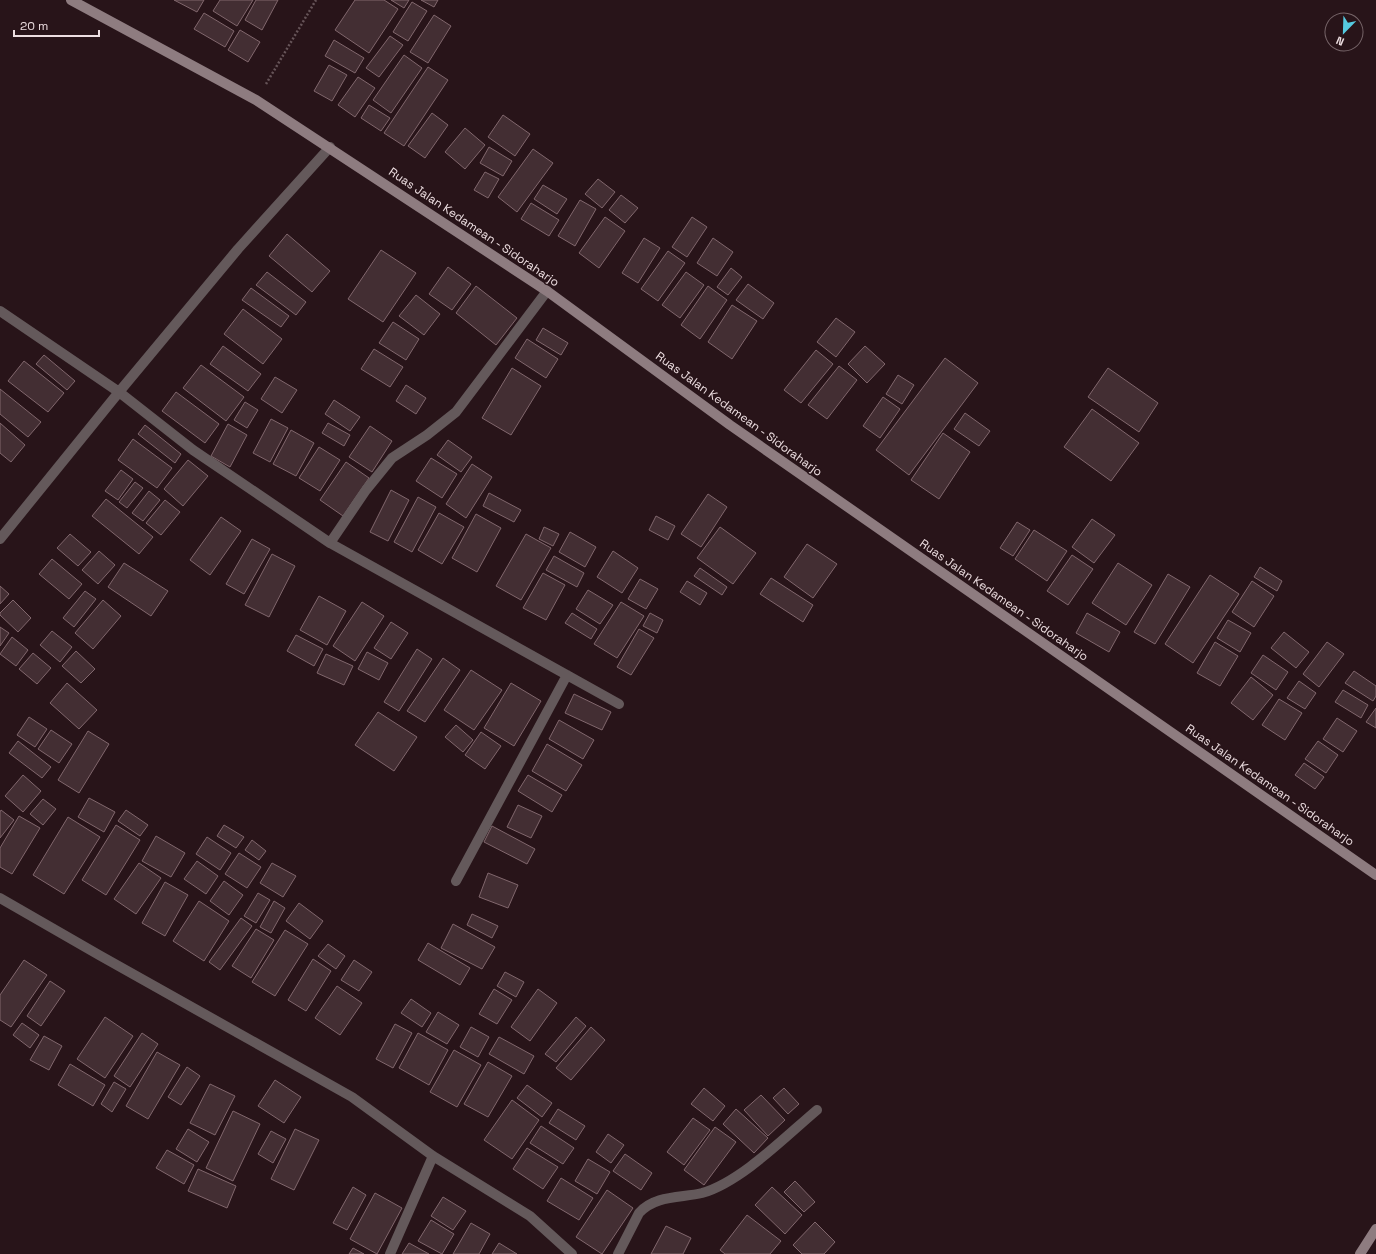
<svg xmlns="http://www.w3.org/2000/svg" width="1376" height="1254" viewBox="0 0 1376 1254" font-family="'Space Grotesk',sans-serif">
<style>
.building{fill:#432e33;stroke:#81676d}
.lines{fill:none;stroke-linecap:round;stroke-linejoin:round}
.path{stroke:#665458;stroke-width:2.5;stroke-dasharray:2 2;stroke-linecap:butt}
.minor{stroke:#64595b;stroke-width:10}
.secondary{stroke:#8e7c80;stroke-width:10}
.labels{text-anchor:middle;stroke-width:3;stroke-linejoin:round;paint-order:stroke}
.street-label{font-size:12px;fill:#eddee1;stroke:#281419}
</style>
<rect width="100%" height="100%" fill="#281419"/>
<!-- building -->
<path class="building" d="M 174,0 L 204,0 L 197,12 Z
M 220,0 L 253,0 L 237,26 L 213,11 Z
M 256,0 L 278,0 L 262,30 L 245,20 Z
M 355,0 L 384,0 L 398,9 L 369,53 L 335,30 Z
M 391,0 L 409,0 L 404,8 Z
M 421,0 L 438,0 L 434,7 Z
M 412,2 L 427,11 L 408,41 L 393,32 Z
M 204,13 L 234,31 L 225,47 L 194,29 Z
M 434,15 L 451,26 L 428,63 L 410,52 Z
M 240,30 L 260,42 L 248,62 L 228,50 Z
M 390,36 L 403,45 L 379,77 L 366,68 Z
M 334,40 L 364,58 L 355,73 L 325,56 Z
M 404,55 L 422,68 L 391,113 L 373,100 Z
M 329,65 L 347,75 L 332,101 L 314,91 Z
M 428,67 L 448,80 L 404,146 L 384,133 Z
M 358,77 L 375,88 L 355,117 L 338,105 Z
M 369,105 L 390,118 L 381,131 L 361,118 Z
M 432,113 L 448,125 L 425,158 L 408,146 Z
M 503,115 L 530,134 L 515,156 L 488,137 Z
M 465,128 L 485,145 L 465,169 L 445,152 Z
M 489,147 L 512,161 L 503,176 L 480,163 Z
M 533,149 L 553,163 L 517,212 L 498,197 Z
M 485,172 L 499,179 L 488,198 L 474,190 Z
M 598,179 L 615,192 L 602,208 L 585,194 Z
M 543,185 L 567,199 L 557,214 L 534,199 Z
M 621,195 L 638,208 L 625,223 L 609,210 Z
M 580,200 L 596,209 L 575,246 L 558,236 Z
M 531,203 L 559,220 L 549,236 L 521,219 Z
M 605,217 L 625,231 L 599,268 L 579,253 Z
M 692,217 L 707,227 L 687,257 L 672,247 Z
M 287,234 L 330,271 L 312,292 L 269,256 Z
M 644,238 L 660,248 L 638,283 L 622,273 Z
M 713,238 L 733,252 L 717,276 L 697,263 Z
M 381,250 L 416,273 L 383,322 L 348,299 Z
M 668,251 L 685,263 L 658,301 L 641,289 Z
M 448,267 L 471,284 L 452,310 L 429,294 Z
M 731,268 L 742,277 L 728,295 L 717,287 Z
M 267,272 L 306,302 L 296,315 L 256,285 Z
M 686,272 L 704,285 L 680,318 L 662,305 Z
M 748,284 L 774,303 L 763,319 L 736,300 Z
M 476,286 L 517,318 L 496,345 L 456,313 Z
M 708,286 L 727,300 L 700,339 L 681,325 Z
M 251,288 L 289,316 L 281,327 L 242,300 Z
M 416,295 L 440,314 L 424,335 L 399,316 Z
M 732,305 L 757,321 L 732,359 L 708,342 Z
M 243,309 L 282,339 L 263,364 L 224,334 Z
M 836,318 L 855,332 L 836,357 L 817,342 Z
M 393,322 L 419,339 L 406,360 L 379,343 Z
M 543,328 L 568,343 L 561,355 L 536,340 Z
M 527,339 L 558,359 L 546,378 L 515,358 Z
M 223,346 L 261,374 L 248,391 L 210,364 Z
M 865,346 L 885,364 L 867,383 L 848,364 Z
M 374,349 L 403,367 L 390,387 L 361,369 Z
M 816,350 L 833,364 L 801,403 L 784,390 Z
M 44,355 L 75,381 L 67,390 L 36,364 Z
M 945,358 L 978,383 L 909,475 L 876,450 Z
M 24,361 L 64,393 L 48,412 L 8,381 Z
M 201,365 L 244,397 L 226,421 L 183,388 Z
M 839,366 L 857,380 L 827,419 L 808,405 Z
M 512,368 L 541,386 L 511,435 L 482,418 Z
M 1108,368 L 1158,403 L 1139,432 L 1088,397 Z
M 898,375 L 914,385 L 902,404 L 886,394 Z
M 275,377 L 297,390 L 282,413 L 261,399 Z
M 406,385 L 426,398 L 416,414 L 396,401 Z
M 0,389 L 41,422 L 28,437 L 0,414 Z
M 176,392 L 219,424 L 205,443 L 162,411 Z
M 883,397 L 900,409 L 880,438 L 863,426 Z
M 334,400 L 360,417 L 350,431 L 325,414 Z
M 245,402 L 258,410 L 247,428 L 234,420 Z
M 1092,409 L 1139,443 L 1111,481 L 1064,447 Z
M 965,413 L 990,431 L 979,446 L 954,429 Z
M 271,419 L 288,428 L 270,462 L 253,453 Z
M 0,423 L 25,445 L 11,462 L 0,453 Z
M 328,423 L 350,435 L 344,446 L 322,433 Z
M 228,424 L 247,435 L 230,467 L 211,456 Z
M 145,425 L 181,454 L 175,463 L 138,434 Z
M 370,426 L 392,441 L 372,472 L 349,457 Z
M 291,430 L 314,443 L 296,476 L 273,464 Z
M 943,433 L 970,452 L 939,499 L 911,480 Z
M 133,439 L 172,468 L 157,488 L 118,460 Z
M 448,440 L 472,457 L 461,472 L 437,455 Z
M 319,447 L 340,460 L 320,491 L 299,478 Z
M 431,458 L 457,474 L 442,498 L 416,481 Z
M 188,460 L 208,476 L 183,506 L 164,489 Z
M 346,462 L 369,478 L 343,516 L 320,500 Z
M 472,464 L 492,477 L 466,518 L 446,504 Z
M 121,470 L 133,479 L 118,500 L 105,491 Z
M 135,482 L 143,488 L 127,508 L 119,502 Z
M 391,490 L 409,500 L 388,541 L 370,532 Z
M 149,491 L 160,500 L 143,521 L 132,513 Z
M 489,493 L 521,510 L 514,522 L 483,506 Z
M 708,494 L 727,507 L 701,547 L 681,534 Z
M 418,497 L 436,507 L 412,552 L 394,542 Z
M 106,499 L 153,537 L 139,554 L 92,516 Z
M 165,500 L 180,512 L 161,535 L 146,523 Z
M 439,513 L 464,527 L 442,564 L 418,550 Z
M 476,514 L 501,528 L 477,572 L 452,558 Z
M 656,516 L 675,526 L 668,540 L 649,530 Z
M 221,517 L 241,531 L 210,575 L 190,560 Z
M 1092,519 L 1115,535 L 1094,563 L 1072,547 Z
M 1017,522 L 1030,530 L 1013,556 L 1000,548 Z
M 544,527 L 559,534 L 553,546 L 539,539 Z
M 720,527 L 756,553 L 733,584 L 697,558 Z
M 1034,530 L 1067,551 L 1047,581 L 1015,559 Z
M 570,532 L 596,547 L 585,567 L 559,552 Z
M 70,534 L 91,552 L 78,566 L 57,548 Z
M 526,534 L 551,548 L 521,600 L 496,586 Z
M 252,539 L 270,549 L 244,594 L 226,584 Z
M 807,544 L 837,564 L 813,598 L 784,577 Z
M 99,551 L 115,565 L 98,584 L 82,570 Z
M 613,551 L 638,568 L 622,593 L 597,577 Z
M 272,554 L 295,566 L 269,617 L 245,605 Z
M 1072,555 L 1093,569 L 1068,605 L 1047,591 Z
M 554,556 L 584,573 L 577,587 L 546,570 Z
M 52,559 L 82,584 L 69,599 L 39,574 Z
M 124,563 L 168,591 L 151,616 L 108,587 Z
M 1118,563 L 1152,585 L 1126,625 L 1092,603 Z
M 1260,567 L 1282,581 L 1277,591 L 1254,577 Z
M 700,568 L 727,587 L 722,595 L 694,576 Z
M 543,573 L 565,585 L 546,620 L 523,608 Z
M 1168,574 L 1190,587 L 1155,644 L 1134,632 Z
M 1210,575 L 1239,594 L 1193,663 L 1165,644 Z
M 771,578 L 813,605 L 803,622 L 760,594 Z
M 640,579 L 658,589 L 646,609 L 628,599 Z
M 687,581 L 707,593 L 700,605 L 680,592 Z
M 1252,581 L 1274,596 L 1254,627 L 1232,612 Z
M 0,586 L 9,594 L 0,604 Z
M 588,590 L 613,605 L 600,624 L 576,609 Z
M 85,591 L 96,599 L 74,627 L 63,618 Z
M 319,596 L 346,611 L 327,645 L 300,630 Z
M 13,600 L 31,618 L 18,632 L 0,615 L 0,613 Z
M 103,600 L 121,616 L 93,649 L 75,633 Z
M 362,602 L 384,616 L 355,661 L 333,646 Z
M 621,602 L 644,616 L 617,658 L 594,644 Z
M 572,613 L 597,629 L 591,639 L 565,623 Z
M 650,613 L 663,620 L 657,633 L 643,626 Z
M 1087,613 L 1120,632 L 1109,652 L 1076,633 Z
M 1228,620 L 1251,633 L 1240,652 L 1217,638 Z
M 391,622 L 408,633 L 391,659 L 374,648 Z
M 0,627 L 9,633 L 0,646 Z
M 639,629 L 654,638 L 631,675 L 617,667 Z
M 52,631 L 72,647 L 60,662 L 40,645 Z
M 1284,632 L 1309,652 L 1296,668 L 1271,648 Z
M 296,635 L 323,649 L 314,666 L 287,651 Z
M 12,637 L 28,650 L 16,666 L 0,654 Z
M 1215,642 L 1238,656 L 1220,686 L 1197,673 Z
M 1327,642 L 1344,654 L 1319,687 L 1303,674 Z
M 417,649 L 432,659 L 399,711 L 384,702 Z
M 76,651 L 95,669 L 81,683 L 62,666 Z
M 367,652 L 388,663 L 379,680 L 358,669 Z
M 33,653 L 51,668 L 37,684 L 19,669 Z
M 326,654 L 353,666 L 344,685 L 317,673 Z
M 1263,655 L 1288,672 L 1276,690 L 1251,673 Z
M 443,658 L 460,670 L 425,722 L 407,711 Z
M 471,670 L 502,690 L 474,730 L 444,710 Z
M 1354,671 L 1376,686 L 1376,696 L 1373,701 L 1345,683 Z
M 1251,677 L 1273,695 L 1253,720 L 1231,703 Z
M 1299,681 L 1316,693 L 1305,709 L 1287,698 Z
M 67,683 L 97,710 L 79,729 L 50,703 Z
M 511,683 L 541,701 L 514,746 L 484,728 Z
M 1343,690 L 1368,705 L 1361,718 L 1335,702 Z
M 574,694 L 611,712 L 602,730 L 565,713 Z
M 1279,699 L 1302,713 L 1285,740 L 1262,725 Z
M 1376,708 L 1376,728 L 1366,722 Z
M 378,712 L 417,737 L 394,771 L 355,745 Z
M 29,717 L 47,729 L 35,747 L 17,735 Z
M 1337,718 L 1357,731 L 1343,752 L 1323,739 Z
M 559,720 L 594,740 L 583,759 L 549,739 Z
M 456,725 L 473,740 L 463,752 L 445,737 Z
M 51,730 L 72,744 L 59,763 L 38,749 Z
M 88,731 L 109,744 L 79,793 L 58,780 Z
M 481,732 L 501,746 L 485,769 L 465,755 Z
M 18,741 L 51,767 L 42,778 L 9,753 Z
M 1318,741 L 1338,755 L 1326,773 L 1305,759 Z
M 547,744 L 582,765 L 566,791 L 532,771 Z
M 1304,763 L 1324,777 L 1315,789 L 1295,775 Z
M 23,775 L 41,791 L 23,812 L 5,796 Z
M 528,775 L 562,795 L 552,812 L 518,791 Z
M 89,798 L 115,812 L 104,832 L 78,817 Z
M 43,799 L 56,809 L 43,825 L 30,814 Z
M 518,805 L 542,816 L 531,838 L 507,827 Z
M 1,810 L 14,820 L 0,838 L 0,812 Z
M 126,810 L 148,825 L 140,836 L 118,821 Z
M 19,816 L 40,828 L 12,874 L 0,867 L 0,848 Z
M 68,817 L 100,837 L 64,894 L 33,875 Z
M 116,825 L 140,840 L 106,895 L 82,880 Z
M 224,825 L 244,837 L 236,848 L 217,836 Z
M 492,826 L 535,849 L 527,864 L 484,842 Z
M 156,836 L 185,853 L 171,877 L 142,861 Z
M 207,837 L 231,853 L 220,870 L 196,854 Z
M 252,840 L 266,851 L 259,860 L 245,850 Z
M 239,853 L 261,867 L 247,888 L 225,874 Z
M 197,861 L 218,876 L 206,894 L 184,879 Z
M 139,863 L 161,878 L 136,914 L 114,899 Z
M 272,863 L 296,876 L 283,897 L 260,883 Z
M 488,873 L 518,885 L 508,908 L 479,897 Z
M 224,881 L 243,895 L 229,915 L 210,901 Z
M 165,882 L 188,895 L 165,936 L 142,923 Z
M 258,893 L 270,900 L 256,923 L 244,916 Z
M 199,901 L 229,921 L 204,961 L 173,941 Z
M 274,901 L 285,908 L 271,933 L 260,927 Z
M 299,903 L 323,921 L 310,939 L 286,921 Z
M 472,914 L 498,926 L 492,938 L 467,925 Z
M 241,918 L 252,926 L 220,970 L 209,962 Z
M 453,924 L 495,947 L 482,969 L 441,948 Z
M 256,929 L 274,940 L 251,978 L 232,966 Z
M 285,930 L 308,944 L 275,996 L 252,982 Z
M 428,943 L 470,968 L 460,985 L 418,960 Z
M 328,944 L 345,956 L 336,969 L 318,956 Z
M 313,959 L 331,971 L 306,1011 L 288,1000 Z
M 24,960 L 47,975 L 11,1027 L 0,1020 L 0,995 Z
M 354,960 L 372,972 L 359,991 L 341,980 Z
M 505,972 L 524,982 L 516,997 L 497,986 Z
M 50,981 L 65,991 L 41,1026 L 27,1016 Z
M 337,986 L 362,1003 L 340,1035 L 315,1018 Z
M 494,989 L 512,1000 L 497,1024 L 479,1014 Z
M 538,989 L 557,1003 L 530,1041 L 511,1027 Z
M 411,999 L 431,1013 L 422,1027 L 401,1013 Z
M 438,1012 L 459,1025 L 447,1044 L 426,1032 Z
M 105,1017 L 133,1036 L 105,1078 L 77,1059 Z
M 576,1017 L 586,1026 L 556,1062 L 545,1054 Z
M 22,1023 L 39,1035 L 30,1048 L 13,1035 Z
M 395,1024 L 412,1033 L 393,1068 L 376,1059 Z
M 471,1027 L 489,1037 L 478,1057 L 460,1047 Z
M 591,1027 L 605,1040 L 571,1080 L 556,1068 Z
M 142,1033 L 158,1044 L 130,1087 L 114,1076 Z
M 418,1033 L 448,1050 L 429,1085 L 399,1068 Z
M 44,1036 L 62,1046 L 49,1070 L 30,1060 Z
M 499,1037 L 534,1056 L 524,1074 L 489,1054 Z
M 454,1050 L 481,1065 L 457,1107 L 430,1092 Z
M 157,1052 L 180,1065 L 148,1119 L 126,1106 Z
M 488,1062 L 512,1076 L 488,1117 L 464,1104 Z
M 70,1064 L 105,1085 L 93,1106 L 58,1085 Z
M 187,1067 L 200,1076 L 181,1105 L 168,1097 Z
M 275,1080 L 301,1097 L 284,1123 L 258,1106 Z
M 114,1082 L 126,1089 L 112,1112 L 101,1104 Z
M 210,1084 L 235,1096 L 215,1135 L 190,1123 Z
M 527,1085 L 552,1103 L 542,1117 L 517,1098 Z
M 704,1088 L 725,1106 L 713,1121 L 691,1104 Z
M 784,1088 L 799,1104 L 788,1114 L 773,1098 Z
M 761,1095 L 785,1120 L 768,1136 L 744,1110 Z
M 512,1100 L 539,1120 L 512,1159 L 484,1140 Z
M 558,1109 L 585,1126 L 576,1140 L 549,1123 Z
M 736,1109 L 768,1138 L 754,1153 L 723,1124 Z
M 233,1111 L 260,1124 L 233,1181 L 206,1168 Z
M 693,1118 L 710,1130 L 684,1165 L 667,1152 Z
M 541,1126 L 574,1148 L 563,1164 L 530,1143 Z
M 715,1127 L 736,1142 L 704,1185 L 684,1170 Z
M 188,1129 L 209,1142 L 197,1162 L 176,1149 Z
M 295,1129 L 319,1140 L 294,1190 L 271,1179 Z
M 271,1131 L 286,1139 L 273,1163 L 258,1154 Z
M 608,1134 L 624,1145 L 611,1163 L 596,1152 Z
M 527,1148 L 558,1167 L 543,1189 L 513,1169 Z
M 167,1150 L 194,1165 L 184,1184 L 156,1168 Z
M 625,1154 L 652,1173 L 641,1190 L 613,1171 Z
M 588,1159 L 610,1172 L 597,1194 L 575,1181 Z
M 198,1169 L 236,1186 L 227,1208 L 188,1191 Z
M 561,1178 L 593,1198 L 579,1220 L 547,1201 Z
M 795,1181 L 815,1202 L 804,1212 L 784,1192 Z
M 353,1187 L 366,1195 L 347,1230 L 333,1223 Z
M 772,1187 L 802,1215 L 785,1234 L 755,1205 Z
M 607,1190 L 633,1208 L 602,1254 L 576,1237 Z
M 375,1193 L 402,1208 L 377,1254 L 350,1239 Z
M 443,1197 L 466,1211 L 453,1230 L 431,1216 Z
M 747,1215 L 781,1241 L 770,1254 L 725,1254 L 720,1250 Z
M 431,1220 L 454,1234 L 442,1254 L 418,1241 Z
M 815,1222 L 835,1242 L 824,1254 L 802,1254 L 793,1245 Z
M 471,1223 L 490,1234 L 479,1254 L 453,1254 Z
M 666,1226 L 691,1238 L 683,1254 L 651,1254 Z
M 409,1243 L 429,1254 L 402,1254 Z
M 499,1243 L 517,1254 L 492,1254 Z
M 353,1248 L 364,1254 L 349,1254 Z"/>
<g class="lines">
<!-- path -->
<path class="path" d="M 266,84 L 316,0"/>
<!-- minor -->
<path class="minor" d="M 0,311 L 119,392 L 193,450 L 330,543 L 619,704
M 0,539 L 119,392 L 238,249 L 330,147
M 330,543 L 366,490 L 392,458 L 427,435 L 456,412 L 547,291
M 456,881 L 567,675
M 0,898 L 99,955 L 352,1097 L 433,1156 L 530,1216 L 572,1254
M 390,1254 L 433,1156
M 618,1254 L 639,1213 C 655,1195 681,1198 702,1193 C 741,1182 786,1136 817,1110"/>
<!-- secondary -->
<path class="secondary" d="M 71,0 L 256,100 L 547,291 L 730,425 L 1376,875
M 1360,1254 L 1376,1229"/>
</g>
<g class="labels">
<!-- street labels -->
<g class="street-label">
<text transform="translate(474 227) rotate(34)" y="4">Ruas Jalan Kedamean - Sidoraharjo</text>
<text transform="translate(739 414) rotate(36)" y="4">Ruas Jalan Kedamean - Sidoraharjo</text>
<text transform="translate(1004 600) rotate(35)" y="4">Ruas Jalan Kedamean - Sidoraharjo</text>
<text transform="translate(1270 785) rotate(35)" y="4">Ruas Jalan Kedamean - Sidoraharjo</text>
</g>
</g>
<!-- north arrow -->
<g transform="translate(1344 32) rotate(203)"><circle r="19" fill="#281419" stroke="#776569"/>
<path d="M0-3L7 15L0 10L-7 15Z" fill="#55cae0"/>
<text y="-6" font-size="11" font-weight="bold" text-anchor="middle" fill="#eddee1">N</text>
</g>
<!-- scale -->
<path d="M14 30v6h85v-6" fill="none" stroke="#eddee1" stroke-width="2"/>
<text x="20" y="30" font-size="12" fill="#eddee1" stroke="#281419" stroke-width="3" paint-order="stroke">20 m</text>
</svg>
